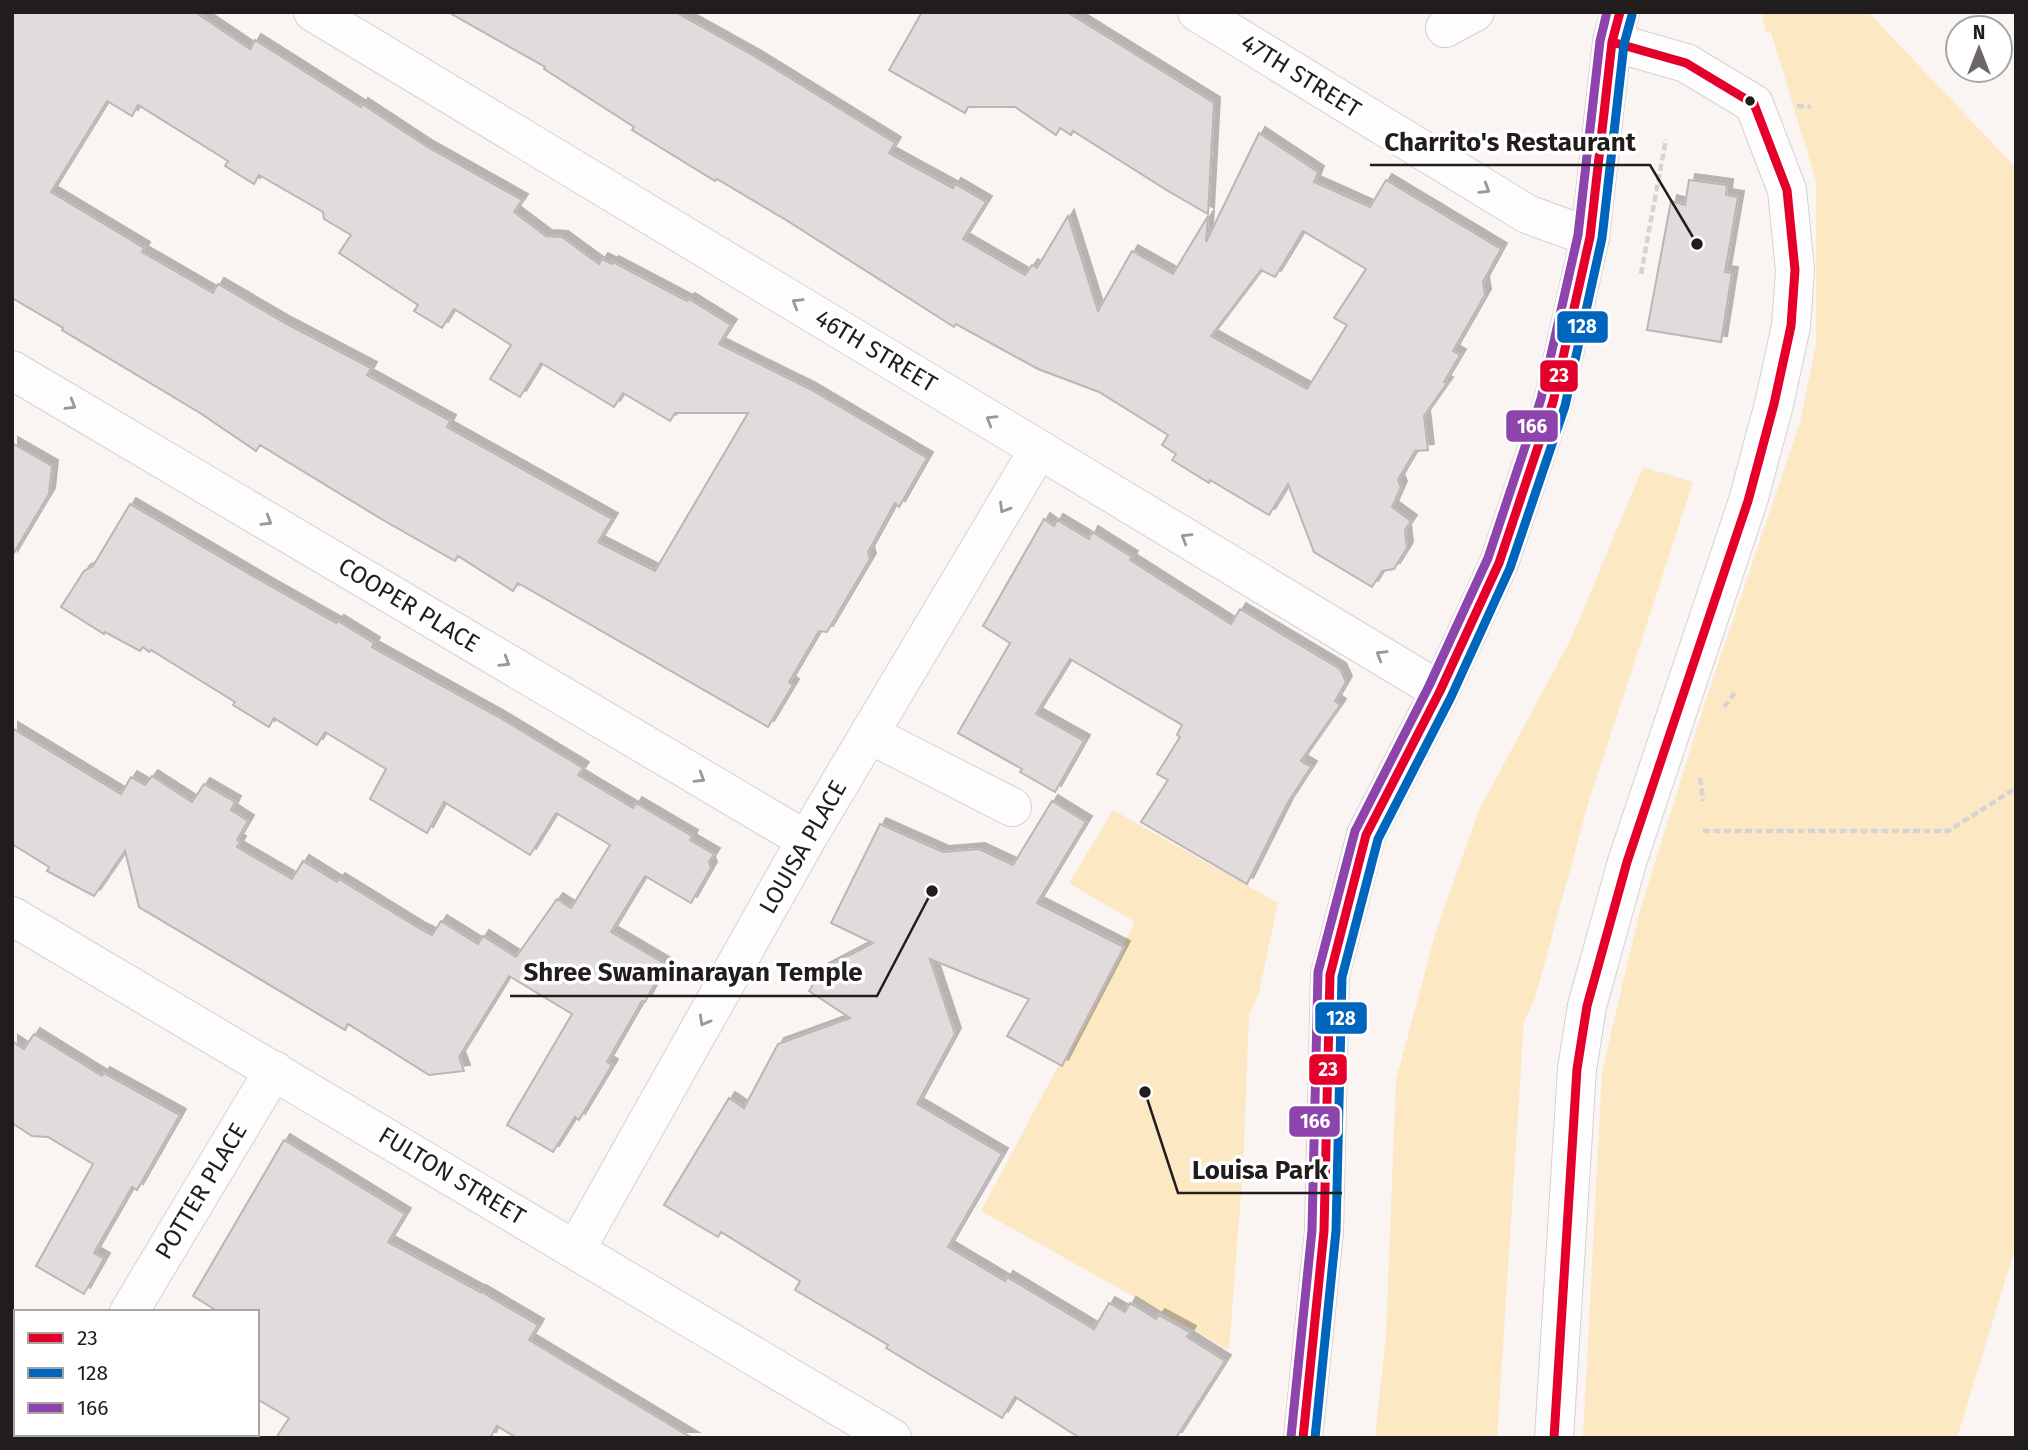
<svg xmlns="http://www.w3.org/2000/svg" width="2028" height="1450" viewBox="0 0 2028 1450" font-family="'Fira Sans',sans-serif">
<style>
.green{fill:#fce8c3}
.building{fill:#e1dcdb;stroke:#bbb6b6;stroke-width:2;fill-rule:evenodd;filter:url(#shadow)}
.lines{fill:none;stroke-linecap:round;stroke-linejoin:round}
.minor-casing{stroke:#d5d1d0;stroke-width:40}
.major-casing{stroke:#d5d2d1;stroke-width:40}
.path{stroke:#d5d3d3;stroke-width:4.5;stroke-dasharray:7 3.5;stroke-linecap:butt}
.minor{stroke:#fefdfd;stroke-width:38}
.major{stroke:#f3eeea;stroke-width:38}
.bus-1-casing{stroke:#fff;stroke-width:14}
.bus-2-casing{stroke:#fff;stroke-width:14}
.bus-3-casing{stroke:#fff;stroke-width:14}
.bus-1{stroke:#e4002b;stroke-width:9}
.bus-2{stroke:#0065bd;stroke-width:9}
.bus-3{stroke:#8e44ad;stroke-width:9}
.oneway{stroke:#9b9898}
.bus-dot{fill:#211d1c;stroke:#fff;stroke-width:2.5}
.labels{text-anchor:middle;stroke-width:7;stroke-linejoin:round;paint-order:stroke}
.street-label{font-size:24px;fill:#211d1c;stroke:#fff}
.leader{fill:none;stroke:#211d1c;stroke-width:2.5}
.callout-dot{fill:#211d1c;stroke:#fff;stroke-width:2.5}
.callout-label{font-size:26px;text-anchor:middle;font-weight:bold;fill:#211d1c;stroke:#fff;stroke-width:7;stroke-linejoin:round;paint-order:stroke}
.line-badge{stroke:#fff;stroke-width:2.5}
.badge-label{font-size:19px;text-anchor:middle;font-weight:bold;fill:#fff}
</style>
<defs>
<filter id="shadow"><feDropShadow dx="6" dy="-6" stdDeviation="0" flood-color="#0004"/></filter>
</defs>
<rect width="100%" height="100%" fill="#faf4f2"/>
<!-- green -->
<path class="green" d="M 1761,12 L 1868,12 L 2016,168 L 2016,1245 L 1957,1438 L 1583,1438 L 1602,1072 L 1639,914 L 1704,706 L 1800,422 L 1816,345 L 1816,181 L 1771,32 L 1766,33 Z
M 1643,467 L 1693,482 L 1588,804 L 1535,998 L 1524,1021 L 1497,1438 L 1375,1438 L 1386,1335 L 1396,1080 L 1436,931 L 1479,810 L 1571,639 Z
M 1113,810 L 1278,903 L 1258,996 L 1249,1015 L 1243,1168 L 1229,1350 L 981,1211 L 1135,922 L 1069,883 Z"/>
<!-- building -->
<path class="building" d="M 12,12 L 195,12 L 250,49 L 255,40 L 361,107 L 362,104 L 426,146 L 522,200 L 514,212 L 546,236 L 562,237 L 599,264 L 602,259 L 612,264 L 613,262 L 687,301 L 689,299 L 731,325 L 719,344 L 810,389 L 927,458 L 899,507 L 895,503 L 868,552 L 870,559 L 827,632 L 819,631 L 789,682 L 793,685 L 768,727 L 518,583 L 513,591 L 458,556 L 455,561 L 383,520 L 260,445 L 256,451 L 200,413 L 62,330 L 63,328 L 12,298 ZM 107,101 L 132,116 L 138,105 L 228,161 L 225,166 L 254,184 L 259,175 L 323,212 L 324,219 L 351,235 L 339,253 L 418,305 L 414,311 L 442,328 L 454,309 L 511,345 L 490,379 L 520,397 L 541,363 L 614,407 L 623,393 L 670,421 L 675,413 L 748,413 L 655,571 L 598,542 L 612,519 L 447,427 L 450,421 L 367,375 L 371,368 L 287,324 L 218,284 L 213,293 L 142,252 L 144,248 L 51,192 Z
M 448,12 L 675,12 L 756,57 L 895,143 L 889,153 L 953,188 L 955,184 L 986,202 L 963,239 L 1025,275 L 1032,265 L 1037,268 L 1068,216 L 1098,311 L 1132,251 L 1173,274 L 1208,216 L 1206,242 L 1259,133 L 1318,172 L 1314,182 L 1370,207 L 1386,180 L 1501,249 L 1483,282 L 1485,295 L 1453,351 L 1460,355 L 1444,382 L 1447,383 L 1424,416 L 1428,450 L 1415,451 L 1398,480 L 1401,487 L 1392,507 L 1411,521 L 1405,530 L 1407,548 L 1394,569 L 1382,571 L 1372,587 L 1314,552 L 1288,484 L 1269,515 L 1210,480 L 1209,483 L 1172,460 L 1176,454 L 1162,445 L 1168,435 L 1099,392 L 1038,369 L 956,324 L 954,327 L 786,220 L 717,179 L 715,181 L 632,130 L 634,127 L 544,69 L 545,67 ZM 1303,231 L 1366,269 L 1334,318 L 1347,325 L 1307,389 L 1211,336 L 1261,270 L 1275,277 Z
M 922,12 L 1067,12 L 1214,103 L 1208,214 L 1168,191 L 1073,131 L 1071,135 L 1060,128 L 1056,135 L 1015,107 L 968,107 L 965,113 L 889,70 Z
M 1689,180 L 1727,185 L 1726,195 L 1738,197 L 1725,272 L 1732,273 L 1721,342 L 1647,330 L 1671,201 L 1685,205 Z
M 12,443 L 52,466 L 49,494 L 12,556 Z
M 130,504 L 265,583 L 336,623 L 338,621 L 374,643 L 372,647 L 497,716 L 583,768 L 578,775 L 633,808 L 636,803 L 692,836 L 690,840 L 714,854 L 709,862 L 711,868 L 691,903 L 645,876 L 611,932 L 665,964 L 645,1002 L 642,1001 L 607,1062 L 612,1065 L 579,1120 L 575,1117 L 553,1152 L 507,1125 L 572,1014 L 509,976 L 459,1057 L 464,1071 L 429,1075 L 348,1024 L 345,1030 L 139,907 L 125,851 L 94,896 L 47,871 L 49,867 L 12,844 L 12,728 L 121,794 L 131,777 L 145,785 L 152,776 L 192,802 L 204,784 L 235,802 L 231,810 L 248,821 L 237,840 L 240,842 L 237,847 L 292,879 L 303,861 L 337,882 L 339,879 L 420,929 L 432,935 L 441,921 L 478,944 L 483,936 L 516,957 L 557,899 L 571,908 L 610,845 L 556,813 L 530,855 L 444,802 L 427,833 L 370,799 L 386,769 L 325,732 L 317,745 L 274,718 L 269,727 L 233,705 L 235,702 L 151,650 L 149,652 L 143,647 L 140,651 L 105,632 L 104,634 L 61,607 L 84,571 L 93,566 Z
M 1044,519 L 1054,526 L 1057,520 L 1089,539 L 1092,532 L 1132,557 L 1130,560 L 1231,624 L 1240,609 L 1340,669 L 1346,682 L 1335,701 L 1340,705 L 1301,761 L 1311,767 L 1287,804 L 1247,884 L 1141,822 L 1168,780 L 1157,774 L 1180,737 L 1177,735 L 1182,725 L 1070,659 L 1036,714 L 1084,741 L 1055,792 L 1020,772 L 1022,769 L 958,733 L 1010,643 L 983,626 Z
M 1052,801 L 1086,822 L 1037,903 L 1124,947 L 1062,1066 L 1007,1036 L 1029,999 L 930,959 L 955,1034 L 917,1104 L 1002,1154 L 948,1247 L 1005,1281 L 1007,1277 L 1094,1329 L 1109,1303 L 1125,1312 L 1130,1303 L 1156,1319 L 1159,1315 L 1190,1332 L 1187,1337 L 1225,1361 L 1176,1438 L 1080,1438 L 1015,1397 L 1002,1418 L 886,1348 L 888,1345 L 795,1290 L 800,1281 L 721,1232 L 718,1237 L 664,1205 L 729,1098 L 744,1108 L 778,1044 L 850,1018 L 809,991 L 823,969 L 873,943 L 831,923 L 880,824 L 943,852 L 979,849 L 1013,865 Z
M 34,1034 L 102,1076 L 104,1073 L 180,1115 L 137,1190 L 132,1187 L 94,1253 L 104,1259 L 84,1294 L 36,1266 L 93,1164 L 48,1137 L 32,1136 L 12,1123 L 12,1041 L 24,1049 Z
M 284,1140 L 405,1214 L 388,1242 L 480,1292 L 480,1291 L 538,1325 L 529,1340 L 692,1438 L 517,1438 L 497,1426 L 490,1438 L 276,1438 L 289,1418 L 257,1399 L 257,1312 L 219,1312 L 193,1296 Z"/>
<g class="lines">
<!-- minor casing -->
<g class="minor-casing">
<path id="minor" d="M 313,12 L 1440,691
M 1197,12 L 1527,214 L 1590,237
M 1445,28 L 1475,12
M 12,370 L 806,840
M 869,734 L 1012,807
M 12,916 L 892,1438
M 576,1249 L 806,840 L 1039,449
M 129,1312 L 274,1070
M 54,1438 L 56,1434
M 1554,1438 L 1577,1069 L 1587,1006 L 1627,862 L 1748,501 L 1774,404 L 1791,326 L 1795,270 L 1787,190 L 1754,104 L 1686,63 L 1612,42"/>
</g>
<!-- major casing -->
<g class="major-casing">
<path id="major" d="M 1303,1438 L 1324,1231 L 1330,975 L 1366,835 L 1440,691 L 1499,563 L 1553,402 L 1590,237 L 1612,42 L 1620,12"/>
</g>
<!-- path -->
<path class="path" d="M 1797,106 L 1811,107
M 1641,274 L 1666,139
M 1724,707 L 1736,691
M 1700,778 L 1703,801
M 1703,831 L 1948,831 L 2016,788"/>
<!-- minor -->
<use href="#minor" class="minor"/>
<!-- major -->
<use href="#major" class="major"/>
<!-- bus-1 casing -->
<g class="bus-1-casing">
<path id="bus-1" d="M 1303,1438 L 1324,1231 L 1330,975 L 1366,835 L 1440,691 L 1499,563 L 1553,402 L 1590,237 L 1612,42 L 1620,12
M 1554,1438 L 1577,1069 L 1587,1006 L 1627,862 L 1748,501 L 1774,404 L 1791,326 L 1795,270 L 1787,190 L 1754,104 L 1686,63 L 1612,42"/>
</g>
<!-- bus-2 casing -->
<g class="bus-2-casing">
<path id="bus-2" d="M 1315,1438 L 1336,1231 L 1342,977 L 1378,839 L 1451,697 L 1510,568 L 1565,406 L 1602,238 L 1624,44 L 1632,15"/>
</g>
<!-- bus-3 casing -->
<g class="bus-3-casing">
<path id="bus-3" d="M 1291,1437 L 1312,1230 L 1318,972 L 1355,831 L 1429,686 L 1488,558 L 1541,399 L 1578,235 L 1600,41 L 1607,12"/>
</g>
<!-- bus-1 -->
<use href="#bus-1" class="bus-1"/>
<!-- bus-2 -->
<use href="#bus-2" class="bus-2"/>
<!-- bus-3 -->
<use href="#bus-3" class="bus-3"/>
</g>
<!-- one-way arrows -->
<defs><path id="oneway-chevron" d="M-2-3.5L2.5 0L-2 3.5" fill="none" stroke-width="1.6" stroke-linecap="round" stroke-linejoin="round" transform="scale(1.75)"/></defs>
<g class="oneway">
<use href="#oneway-chevron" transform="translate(1485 189) rotate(32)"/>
<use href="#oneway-chevron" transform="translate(797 303) rotate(-149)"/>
<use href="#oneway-chevron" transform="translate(71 405) rotate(31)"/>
<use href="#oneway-chevron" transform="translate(991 420) rotate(-149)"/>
<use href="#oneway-chevron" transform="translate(1004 508) rotate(121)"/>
<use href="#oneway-chevron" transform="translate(267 521) rotate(31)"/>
<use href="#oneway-chevron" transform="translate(1186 538) rotate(-149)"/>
<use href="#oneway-chevron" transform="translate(1381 655) rotate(-149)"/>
<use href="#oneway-chevron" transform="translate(505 662) rotate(31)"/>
<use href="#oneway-chevron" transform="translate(700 778) rotate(31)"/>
<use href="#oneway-chevron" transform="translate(704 1021) rotate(119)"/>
</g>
<!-- markers -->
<circle class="bus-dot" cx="1750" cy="101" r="6"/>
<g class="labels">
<!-- street labels -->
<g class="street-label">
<text transform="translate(1301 76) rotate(32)" y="8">47TH STREET</text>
<text transform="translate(876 351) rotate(31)" y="8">46TH STREET</text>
<text transform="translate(409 605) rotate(31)" y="8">COOPER PLACE</text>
<text transform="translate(803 847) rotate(-60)" y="8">LOUISA PLACE</text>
<text transform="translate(452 1176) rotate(31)" y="8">FULTON STREET</text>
<text transform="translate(201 1191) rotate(-59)" y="8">POTTER PLACE</text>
</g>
</g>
<!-- callouts -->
<path class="leader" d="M1697 244L1650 165H1370M932 891L877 996H510M1145 1092L1178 1193H1342"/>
<g class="callout-dot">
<circle cx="1697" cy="244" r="7"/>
<circle cx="932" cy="891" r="7"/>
<circle cx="1145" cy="1092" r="7"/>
</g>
<g class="callout-label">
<text x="1510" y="151">Charrito's Restaurant</text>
<text x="693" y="981">Shree Swaminarayan Temple</text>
<text x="1260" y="1179">Louisa Park</text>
</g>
<g class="line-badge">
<rect x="1556" y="310" width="53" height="34" rx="7" fill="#0065bd"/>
<rect x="1539" y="359" width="40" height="34" rx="7" fill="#e4002b"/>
<rect x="1505" y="409" width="54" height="34" rx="7" fill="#8e44ad"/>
<rect x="1314" y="1001" width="54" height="34" rx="7" fill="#0065bd"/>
<rect x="1308" y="1053" width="40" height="33" rx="7" fill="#e4002b"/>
<rect x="1288" y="1105" width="53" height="33" rx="7" fill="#8e44ad"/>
</g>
<g class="badge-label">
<text x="1582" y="333">128</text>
<text x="1559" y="382">23</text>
<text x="1532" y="433">166</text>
<text x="1341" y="1025">128</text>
<text x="1328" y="1076">23</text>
<text x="1315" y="1128">166</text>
</g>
<!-- border -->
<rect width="2028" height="1450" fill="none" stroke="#211d1c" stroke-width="28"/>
<!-- legend -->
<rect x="14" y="1310" width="245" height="126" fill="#ffffff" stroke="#a6a5a4" stroke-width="2"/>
<rect x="28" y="1333" width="35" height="10" fill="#e4002b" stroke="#a6a5a4" stroke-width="2"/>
<text x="77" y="1345" font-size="21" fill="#211d1c">23</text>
<rect x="28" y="1368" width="35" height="10" fill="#0065bd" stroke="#a6a5a4" stroke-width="2"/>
<text x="77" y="1380" font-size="21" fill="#211d1c">128</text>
<rect x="28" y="1403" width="35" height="10" fill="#8e44ad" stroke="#a6a5a4" stroke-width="2"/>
<text x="77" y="1415" font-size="21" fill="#211d1c">166</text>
<!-- north arrow -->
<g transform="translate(1979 49)"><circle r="33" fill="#ffffff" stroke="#a6a5a4" stroke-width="2"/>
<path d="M0-5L12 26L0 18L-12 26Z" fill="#6d6867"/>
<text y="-10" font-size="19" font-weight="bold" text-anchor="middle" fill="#211d1c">N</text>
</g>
</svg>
